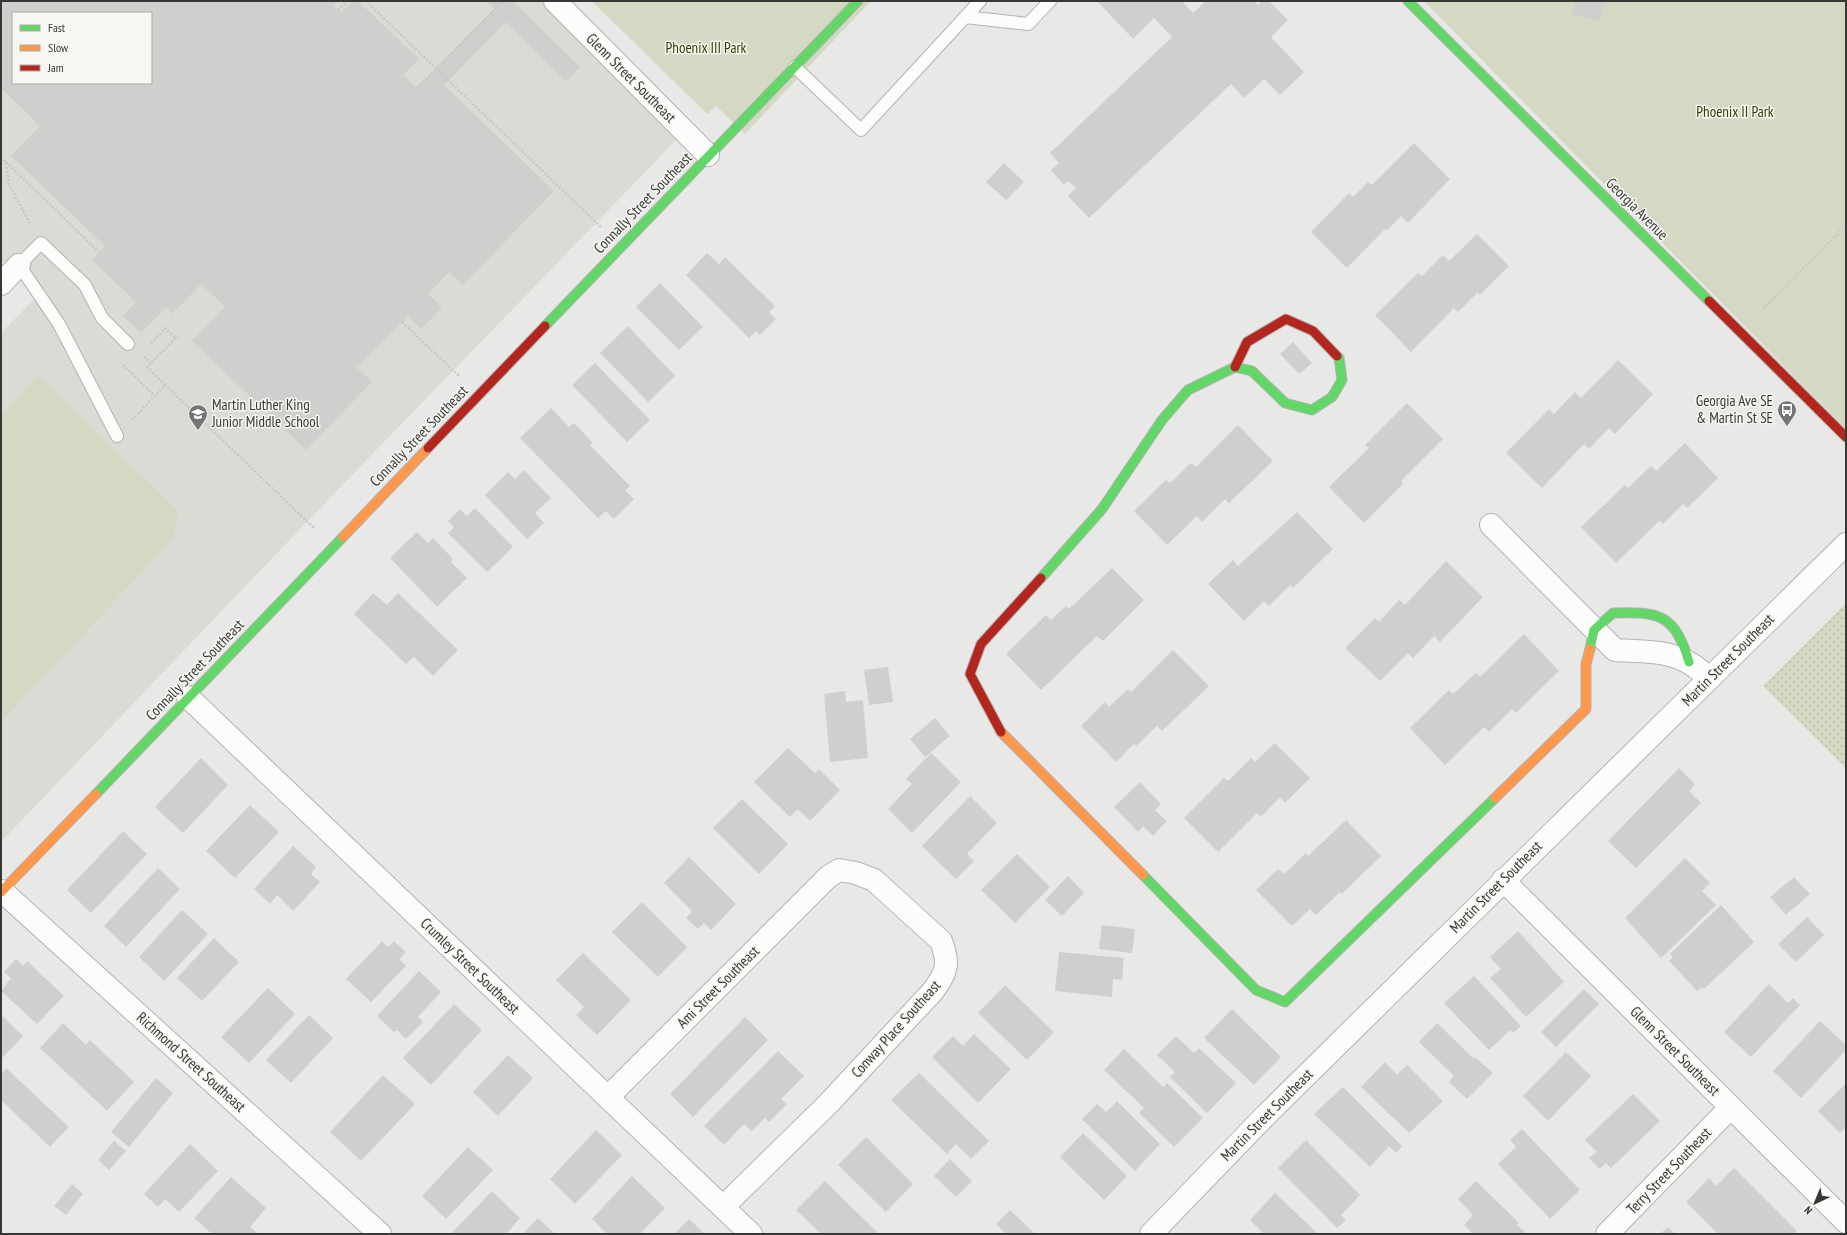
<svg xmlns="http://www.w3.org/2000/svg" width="1847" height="1235" viewBox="0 0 1847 1235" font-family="'PT Sans Narrow',sans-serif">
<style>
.built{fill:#dadbd5;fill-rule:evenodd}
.grass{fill:url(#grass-dots)}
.park{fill:#d3d9c3}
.building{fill:#cfcfce;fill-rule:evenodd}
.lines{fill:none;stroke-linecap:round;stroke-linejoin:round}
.lane-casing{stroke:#b3b3b2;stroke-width:14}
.street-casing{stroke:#b3b3b2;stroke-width:24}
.fast-casing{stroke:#b3b3b2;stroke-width:11}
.slow-casing{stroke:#b3b3b2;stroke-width:11}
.jam-casing{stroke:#b3b3b2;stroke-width:11}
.path{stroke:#c7c8c6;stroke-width:2.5;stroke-dasharray:2 2;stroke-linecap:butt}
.lane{stroke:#fcfcfb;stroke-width:12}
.street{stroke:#fcfcfb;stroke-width:22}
.fast{stroke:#63d668;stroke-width:9}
.slow{stroke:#ff974d;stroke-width:9}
.jam{stroke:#b3261e;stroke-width:9}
.labels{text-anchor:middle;stroke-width:3;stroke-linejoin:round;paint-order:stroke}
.park-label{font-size:15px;fill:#343d00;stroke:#f6f7f3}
.street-label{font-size:15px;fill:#373836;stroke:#f6f7f3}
.poi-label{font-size:15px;fill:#373836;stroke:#f6f7f3;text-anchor:end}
</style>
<defs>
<pattern id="grass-dots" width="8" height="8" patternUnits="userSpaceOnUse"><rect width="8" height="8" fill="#d3d9c3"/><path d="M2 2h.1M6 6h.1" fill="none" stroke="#b6bba8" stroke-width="1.8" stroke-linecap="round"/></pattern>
</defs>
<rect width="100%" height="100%" fill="#e8e8e7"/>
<!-- built -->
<path class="built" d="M 1,1 L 550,1 L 682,134 L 300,529 L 1,842 L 1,333 L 39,294 L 1,260 ZM 13,13 L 151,13 L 151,83 L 13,83 Z"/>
<!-- grass -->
<path class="grass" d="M 1846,603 L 1846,768 L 1763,686 Z"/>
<!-- park -->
<path class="park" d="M 592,1 L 871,1 L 745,134 L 716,106 L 707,114 Z
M 1424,1 L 1846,1 L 1846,429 Z
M 38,375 L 178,511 L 174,538 L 1,722 L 1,415 Z"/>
<!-- building -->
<path class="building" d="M 1,1 L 338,1 L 334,6 L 341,13 L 353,1 L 358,1 L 419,59 L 403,75 L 417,88 L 494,9 L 486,1 L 513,1 L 580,67 L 566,82 L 506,22 L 444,85 L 554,191 L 463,285 L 449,272 L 428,294 L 442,307 L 421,329 L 408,316 L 357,368 L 372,382 L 306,450 L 192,341 L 225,307 L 201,284 L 172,314 L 166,307 L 141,333 L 123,316 L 136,302 L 92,260 L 105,246 L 11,156 L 40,126 L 1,88 ZM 13,13 L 151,13 L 151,83 L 13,83 Z
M 1097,1 L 1182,1 L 1193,13 L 1206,1 L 1254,1 L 1258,5 L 1262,1 L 1269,1 L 1288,20 L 1271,37 L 1304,72 L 1280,95 L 1264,79 L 1244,98 L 1231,84 L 1089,218 L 1068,196 L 1076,188 L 1068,181 L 1064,185 L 1051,170 L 1059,163 L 1050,153 L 1172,37 L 1154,18 L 1133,39 Z
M 1575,1 L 1604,1 L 1600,21 L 1572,15 Z
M 1414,143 L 1450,179 L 1408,223 L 1401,216 L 1387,230 L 1385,229 L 1347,268 L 1311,232 L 1349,193 L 1353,197 L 1368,182 L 1372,185 Z
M 1004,163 L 1024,182 L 1006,200 L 986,182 Z
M 1477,234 L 1509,266 L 1480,295 L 1478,292 L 1458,312 L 1454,308 L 1411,352 L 1375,315 L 1418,273 L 1422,276 L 1443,255 L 1449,261 Z
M 707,253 L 719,264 L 725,257 L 775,306 L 769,312 L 776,319 L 760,335 L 756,331 L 749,338 L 686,275 Z
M 660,283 L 703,327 L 679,350 L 636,307 Z
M 628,326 L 675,376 L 648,402 L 600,353 Z
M 1293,342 L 1312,363 L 1299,374 L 1280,354 Z
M 1618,360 L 1653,394 L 1615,434 L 1609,428 L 1589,449 L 1584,444 L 1542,488 L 1506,453 L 1549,409 L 1554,414 L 1575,392 L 1581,398 Z
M 595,363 L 650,420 L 627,442 L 572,385 Z
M 1407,403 L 1443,439 L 1401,481 L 1403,484 L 1364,523 L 1329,487 L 1369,448 L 1365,445 Z
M 551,408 L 569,427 L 574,423 L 593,443 L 590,445 L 630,486 L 625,490 L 634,499 L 614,519 L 606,511 L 598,518 L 520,438 Z
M 1238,425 L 1273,461 L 1229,503 L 1225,499 L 1202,522 L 1197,516 L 1167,545 L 1134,511 L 1166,480 L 1170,483 L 1191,463 L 1196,467 Z
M 1685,443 L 1718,478 L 1687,508 L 1683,504 L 1663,524 L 1659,521 L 1616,563 L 1581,527 L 1625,485 L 1628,488 L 1651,466 L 1656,471 Z
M 524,470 L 551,498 L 535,513 L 544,523 L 527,539 L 485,495 L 508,472 L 515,479 Z
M 475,508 L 513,547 L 487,572 L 448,533 L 454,527 L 448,521 L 460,509 L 467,516 Z
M 1297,512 L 1333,549 L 1293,588 L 1290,585 L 1269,606 L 1264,601 L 1244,621 L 1208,584 L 1233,560 L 1238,566 Z
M 417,532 L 428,543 L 433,538 L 453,559 L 451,562 L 467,578 L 437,607 L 390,558 Z
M 1446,561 L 1483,597 L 1440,642 L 1434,636 L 1413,658 L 1408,653 L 1380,681 L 1345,648 L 1375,618 L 1379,622 L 1399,600 L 1405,605 Z
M 1112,568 L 1144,600 L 1103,641 L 1097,636 L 1041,690 L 1006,654 L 1046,615 L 1051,620 L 1066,606 L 1069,609 Z
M 373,593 L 387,605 L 398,593 L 458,650 L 433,676 L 414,657 L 406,664 L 354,614 Z
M 1524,634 L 1559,671 L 1516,713 L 1512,709 L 1489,732 L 1484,727 L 1445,765 L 1410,728 L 1449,690 L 1453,694 L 1476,673 L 1480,677 Z
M 1173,650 L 1209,686 L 1162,731 L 1157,726 L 1136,746 L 1134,744 L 1116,762 L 1081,726 L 1105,702 L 1109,707 L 1128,689 L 1131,692 Z
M 888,667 L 893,702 L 869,705 L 864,670 Z
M 845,691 L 846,702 L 863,700 L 868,758 L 830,762 L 824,694 Z
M 935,718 L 950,736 L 925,757 L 910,739 Z
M 1275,743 L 1310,778 L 1285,803 L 1280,797 L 1261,817 L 1257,813 L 1218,852 L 1184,818 L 1224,778 L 1228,781 L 1251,758 L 1255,762 Z
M 788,748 L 815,773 L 819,769 L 840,790 L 810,821 L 798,809 L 790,817 L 754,782 Z
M 931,753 L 961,782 L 912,833 L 888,809 L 912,784 L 906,779 Z
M 201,758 L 228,785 L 183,833 L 155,807 Z
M 1679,768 L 1695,784 L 1689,791 L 1701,803 L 1636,868 L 1608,841 Z
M 1140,782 L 1161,804 L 1155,810 L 1167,821 L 1153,836 L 1143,826 L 1138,832 L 1114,807 Z
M 970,796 L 997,823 L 967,854 L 974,861 L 956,879 L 922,846 Z
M 742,799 L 788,844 L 759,874 L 713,828 Z
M 250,805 L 279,832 L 235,878 L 206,851 Z
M 1346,820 L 1381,856 L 1342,894 L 1340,892 L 1316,915 L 1310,909 L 1292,926 L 1256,890 L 1278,869 L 1284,874 L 1306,853 L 1308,856 Z
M 123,831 L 147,854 L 91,913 L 67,890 Z
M 293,846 L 316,867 L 311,874 L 320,882 L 293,911 L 277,895 L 270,904 L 254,889 Z
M 1017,854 L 1050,887 L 1015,923 L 981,890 Z
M 689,857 L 736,904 L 711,930 L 704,923 L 698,929 L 686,918 L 692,911 L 664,883 Z
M 1685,858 L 1710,883 L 1702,891 L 1716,905 L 1661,958 L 1625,918 Z
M 158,868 L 180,889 L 126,947 L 104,926 Z
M 1068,876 L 1084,893 L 1062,916 L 1045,900 Z
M 1794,877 L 1810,894 L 1786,915 L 1770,897 Z
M 642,902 L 687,947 L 658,977 L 612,932 Z
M 1721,905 L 1754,942 L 1704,989 L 1702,987 L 1697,991 L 1669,961 L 1673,957 L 1670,954 Z
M 182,910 L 208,934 L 164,981 L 139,957 Z
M 1807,917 L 1824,935 L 1796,962 L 1778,944 Z
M 1102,925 L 1135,929 L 1132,953 L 1099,949 Z
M 1518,931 L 1564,982 L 1526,1017 L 1490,978 L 1501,969 L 1490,957 Z
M 214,938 L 239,962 L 202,1001 L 177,978 Z
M 382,941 L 388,947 L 394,941 L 406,952 L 399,959 L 406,966 L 371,1002 L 346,979 Z
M 1059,952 L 1124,958 L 1122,980 L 1113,979 L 1112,997 L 1055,991 Z
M 583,953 L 631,1000 L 597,1035 L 576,1015 L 584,1007 L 556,980 Z
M 16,959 L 23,966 L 27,961 L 64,996 L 37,1024 L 1,991 L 11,978 L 4,972 Z
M 419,971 L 441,992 L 418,1017 L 423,1022 L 406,1039 L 397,1030 L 394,1032 L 377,1016 Z
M 1474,976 L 1521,1026 L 1513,1033 L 1510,1030 L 1489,1050 L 1444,1003 Z
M 1769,984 L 1788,1003 L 1793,998 L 1800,1005 L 1751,1057 L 1724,1032 Z
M 1005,985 L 1054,1032 L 1027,1060 L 978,1013 Z
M 268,988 L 295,1014 L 249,1063 L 221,1037 Z
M 1584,989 L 1599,1004 L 1556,1047 L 1541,1032 Z
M 454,1004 L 482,1030 L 431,1085 L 403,1058 Z
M 1232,1009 L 1281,1057 L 1254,1085 L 1204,1038 Z
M 1,1015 L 23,1036 L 1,1059 Z
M 309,1015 L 333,1038 L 291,1083 L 266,1060 Z
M 745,1017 L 768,1040 L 693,1117 L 670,1094 Z
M 1820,1021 L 1846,1045 L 1846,1050 L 1801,1098 L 1773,1071 Z
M 63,1023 L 86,1045 L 90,1040 L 134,1082 L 107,1111 L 40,1048 Z
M 1437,1023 L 1473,1058 L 1475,1057 L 1493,1073 L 1467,1099 L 1449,1082 L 1454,1076 L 1419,1042 Z
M 974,1034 L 1011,1069 L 978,1103 L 932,1057 L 953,1036 L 963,1046 Z
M 1176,1036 L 1194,1053 L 1199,1048 L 1236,1083 L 1207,1113 L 1170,1077 L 1175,1072 L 1157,1055 Z
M 1124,1049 L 1163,1087 L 1167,1083 L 1203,1118 L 1174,1147 L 1139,1113 L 1144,1108 L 1104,1070 Z
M 778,1051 L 804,1076 L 781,1099 L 787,1104 L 769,1122 L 765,1118 L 752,1131 L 744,1124 L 724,1145 L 704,1126 Z
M 1566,1052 L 1591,1076 L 1548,1121 L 1523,1096 Z
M 508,1055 L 533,1078 L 498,1116 L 473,1092 Z
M 1385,1062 L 1397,1075 L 1407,1065 L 1443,1101 L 1409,1133 L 1361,1087 Z
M 6,1068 L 69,1127 L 50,1147 L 1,1100 L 1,1074 Z
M 919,1073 L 989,1141 L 971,1159 L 956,1144 L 947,1154 L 891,1100 Z
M 383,1075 L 415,1104 L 361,1161 L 330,1132 Z
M 156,1078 L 173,1093 L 129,1147 L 111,1132 Z
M 1846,1083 L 1846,1127 L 1840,1133 L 1818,1111 Z
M 1343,1087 L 1402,1146 L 1396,1153 L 1389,1146 L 1370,1167 L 1314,1114 Z
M 1633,1094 L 1660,1121 L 1611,1168 L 1606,1163 L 1600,1169 L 1589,1158 L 1597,1152 L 1585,1140 Z
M 1117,1101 L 1160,1144 L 1135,1171 L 1082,1119 L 1097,1104 L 1106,1112 Z
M 1522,1129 L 1580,1190 L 1550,1219 L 1498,1164 L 1516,1147 L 1510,1140 Z
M 596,1130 L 622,1155 L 575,1204 L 550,1179 Z
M 1083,1133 L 1127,1176 L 1104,1200 L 1060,1157 Z
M 866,1137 L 913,1184 L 886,1212 L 838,1165 Z
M 1306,1140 L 1360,1195 L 1341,1215 L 1346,1220 L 1337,1228 L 1278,1168 Z
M 114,1141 L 126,1151 L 109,1170 L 98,1160 Z
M 190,1144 L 218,1171 L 179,1212 L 165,1199 L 158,1207 L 144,1194 Z
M 468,1147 L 493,1170 L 446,1219 L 422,1196 Z
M 950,1159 L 972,1181 L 956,1197 L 934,1176 Z
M 1734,1168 L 1797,1231 L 1794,1234 L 1718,1234 L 1686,1202 L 1709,1178 L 1716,1186 Z
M 632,1176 L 665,1208 L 640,1234 L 607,1234 L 592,1219 Z
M 231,1177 L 266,1208 L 250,1227 L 258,1234 L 212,1234 L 194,1218 Z
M 825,1181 L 879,1234 L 819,1234 L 820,1233 L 796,1210 Z
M 1476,1181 L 1519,1223 L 1517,1225 L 1527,1234 L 1473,1234 L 1464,1225 L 1473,1215 L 1458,1199 Z
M 72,1184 L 83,1194 L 66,1215 L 54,1206 Z
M 492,1191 L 520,1218 L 506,1234 L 451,1234 Z
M 1275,1193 L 1318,1234 L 1264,1234 L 1250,1220 Z
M 1010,1210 L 1035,1234 L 1006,1234 L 996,1224 Z
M 538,1218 L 555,1234 L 523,1234 Z
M 689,1219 L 691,1221 L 705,1234 L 674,1234 Z
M 1668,1227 L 1675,1234 L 1660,1234 Z"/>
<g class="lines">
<!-- lane casing -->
<g class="lane-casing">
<path id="lane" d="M 965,17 L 1028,24 L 1050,1
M 795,67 L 861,130 L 980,1
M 117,436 L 59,324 L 19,265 L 41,243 L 85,285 L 102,318 L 128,344"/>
</g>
<!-- street casing -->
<g class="street-casing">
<path id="street" d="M 555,1 L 708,155
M 1,284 L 19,265
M 1491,525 L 1615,650 C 1648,652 1676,649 1702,672
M 188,697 L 751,1234
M 1503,880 L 1846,1222
M 2,891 L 380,1234
M 608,1097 L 828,877 L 839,870 L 856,873 L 874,880 L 941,941 C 950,965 947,971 933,991 L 828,1104 L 723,1207
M 1151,1234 L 1266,1115 L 1846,544
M 1607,1234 L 1731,1107"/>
</g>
<!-- fast casing -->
<g class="fast-casing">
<path id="fast" d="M 1408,1 L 1709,301
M 545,326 L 858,1
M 1041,578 L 1102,509 L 1162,420 L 1188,390 L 1235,367 L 1252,371 L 1285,403 L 1312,410 L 1332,397 L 1342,380 L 1339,358 L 1337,356
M 1590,649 L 1594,630 L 1613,613 C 1660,611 1675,615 1689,662
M 96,794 L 343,537
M 1143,875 L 1256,990 L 1285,1002 L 1495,798"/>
</g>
<!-- slow casing -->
<g class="slow-casing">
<path id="slow" d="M 343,537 L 428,448
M 1001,732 L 1143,875
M 1495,798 L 1586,709 L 1586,664 L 1590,649
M 1,892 L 96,794"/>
</g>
<!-- jam casing -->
<g class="jam-casing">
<path id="jam" d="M 1709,301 L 1846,437
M 1235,367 L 1247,342 L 1286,319 L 1313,331 L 1337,356
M 428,448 L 545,326
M 1001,732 L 970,674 L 981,644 L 1041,578"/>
</g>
<!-- path -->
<path class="path" d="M 366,1 L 602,228
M 338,10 L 347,1
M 417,88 L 503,1
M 1,157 L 6,162 L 9,185 L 31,225
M 6,162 L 99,252
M 1763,309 L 1846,225
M 402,322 L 460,377
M 151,343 L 165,328 L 175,338
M 144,357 L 151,363
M 123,365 L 155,396
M 165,385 L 147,367 L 178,336
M 132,420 L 165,385 L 315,529"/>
<!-- lane -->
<use href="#lane" class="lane"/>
<!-- street -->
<use href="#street" class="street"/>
<!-- fast -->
<use href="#fast" class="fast"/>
<!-- slow -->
<use href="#slow" class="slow"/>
<!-- jam -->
<use href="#jam" class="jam"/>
</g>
<!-- icons -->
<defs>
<g id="bus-pin" transform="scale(1)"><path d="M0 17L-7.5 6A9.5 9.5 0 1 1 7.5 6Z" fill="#757674" stroke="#f6f7f3"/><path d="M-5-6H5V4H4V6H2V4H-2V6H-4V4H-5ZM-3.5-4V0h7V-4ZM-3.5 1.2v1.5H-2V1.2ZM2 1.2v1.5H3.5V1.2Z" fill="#fff"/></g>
<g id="school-pin" transform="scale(1)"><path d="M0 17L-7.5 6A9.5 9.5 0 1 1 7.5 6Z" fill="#757674" stroke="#f6f7f3"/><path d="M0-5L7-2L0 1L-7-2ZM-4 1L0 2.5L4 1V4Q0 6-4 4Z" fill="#fff"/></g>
</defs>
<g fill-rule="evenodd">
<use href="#bus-pin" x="1787" y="410"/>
<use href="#school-pin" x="198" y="414"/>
</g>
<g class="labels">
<!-- park labels -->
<g class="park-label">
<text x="706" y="53">Phoenix III Park</text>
<text x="1735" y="117">Phoenix II Park</text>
</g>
<!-- street labels -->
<g class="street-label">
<text transform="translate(631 78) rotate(45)" y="5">Glenn Street Southeast</text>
<text transform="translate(643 203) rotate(-46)" y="5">Connally Street Southeast</text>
<text transform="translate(1637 209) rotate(45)" y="5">Georgia Avenue</text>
<text transform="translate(419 436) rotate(-46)" y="5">Connally Street Southeast</text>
<text transform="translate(1728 660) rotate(-45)" y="5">Martin Street Southeast</text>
<text transform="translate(195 670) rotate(-46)" y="5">Connally Street Southeast</text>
<text transform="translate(1496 887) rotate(-45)" y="5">Martin Street Southeast</text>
<text transform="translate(470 966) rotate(44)" y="5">Crumley Street Southeast</text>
<text transform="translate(718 987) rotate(-45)" y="5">Ami Street Southeast</text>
<text transform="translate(896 1029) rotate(-48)" y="5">Conway Place Southeast</text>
<text transform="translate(1675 1051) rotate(45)" y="5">Glenn Street Southeast</text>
<text transform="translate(191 1062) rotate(42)" y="5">Richmond Street Southeast</text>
<text transform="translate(1267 1115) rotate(-45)" y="5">Martin Street Southeast</text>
<text transform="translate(1669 1171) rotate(-46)" y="5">Terry Street Southeast</text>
</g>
<!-- poi labels -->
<g class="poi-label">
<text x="1773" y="406">Georgia Ave SE<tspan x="1773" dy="17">&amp; Martin St SE</tspan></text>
<text x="212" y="410" text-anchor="start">Martin Luther King<tspan x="212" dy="17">Junior Middle School</tspan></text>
</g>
</g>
<!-- border -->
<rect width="1847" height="1235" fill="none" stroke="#373836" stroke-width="4"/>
<!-- legend -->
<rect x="12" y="12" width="140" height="72" fill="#f6f7f3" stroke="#aaaba7"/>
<rect x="20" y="25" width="20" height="6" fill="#63d668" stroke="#aaaba7"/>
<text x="48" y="32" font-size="12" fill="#373836">Fast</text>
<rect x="20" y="45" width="20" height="6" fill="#ff974d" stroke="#aaaba7"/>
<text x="48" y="52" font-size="12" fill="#373836">Slow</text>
<rect x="20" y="65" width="20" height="6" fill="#b3261e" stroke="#aaaba7"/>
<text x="48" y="72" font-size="12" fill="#373836">Jam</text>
<!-- north arrow -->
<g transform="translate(1815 1203) rotate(224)" stroke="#f6f7f3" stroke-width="3" paint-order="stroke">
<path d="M0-3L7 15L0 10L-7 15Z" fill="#373836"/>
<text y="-6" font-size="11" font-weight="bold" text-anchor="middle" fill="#373836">N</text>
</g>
</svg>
